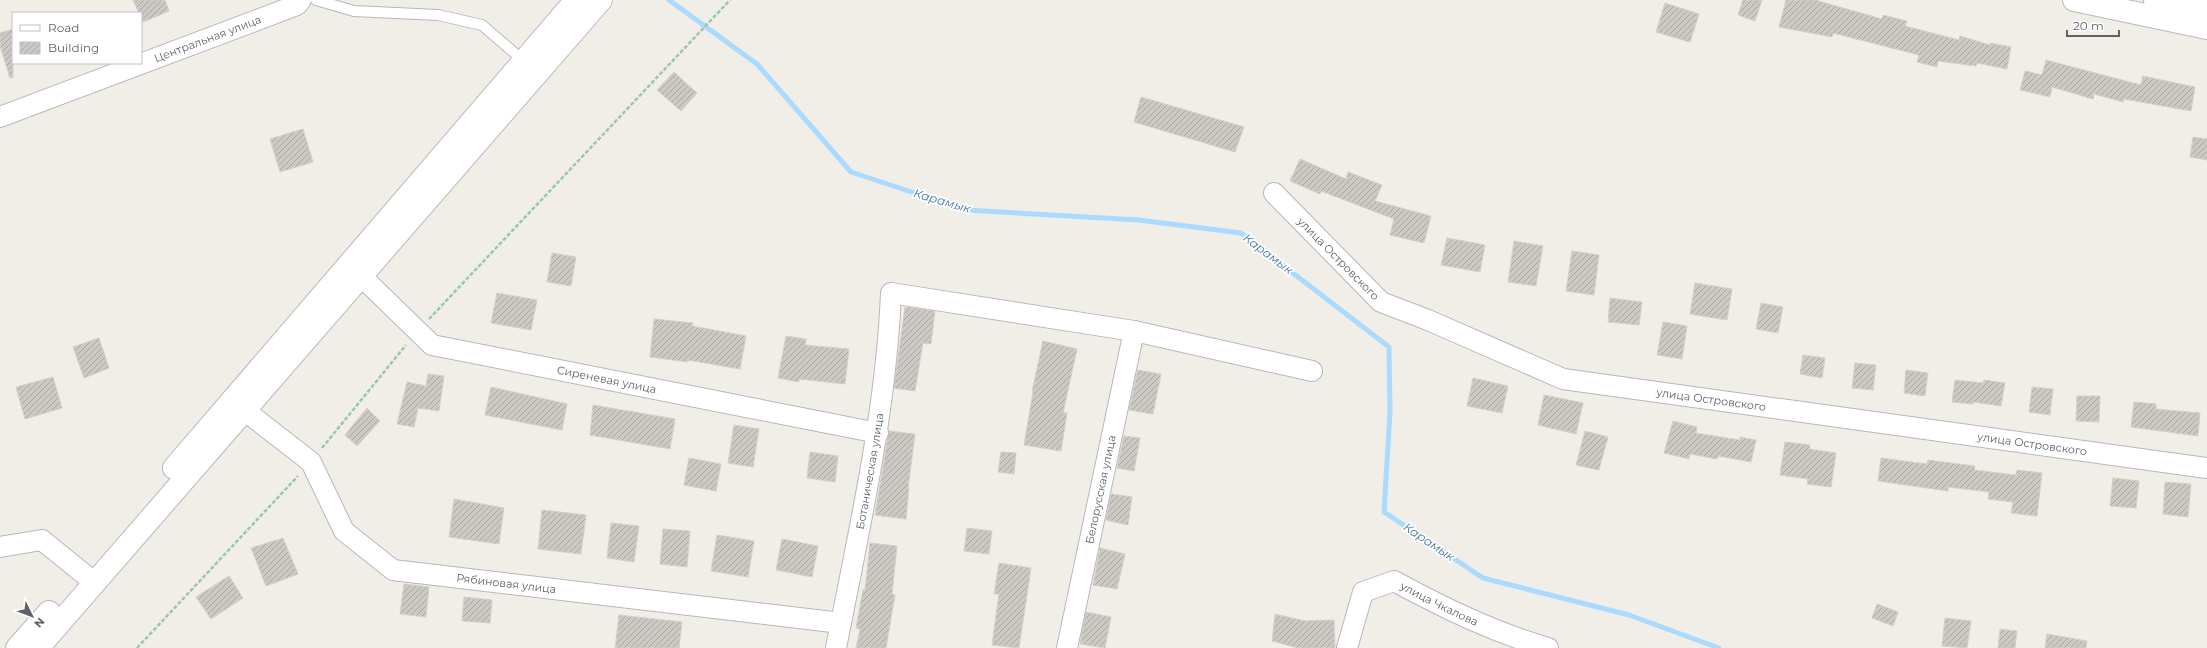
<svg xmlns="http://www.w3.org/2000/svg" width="2207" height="648" viewBox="0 0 2207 648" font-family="Montserrat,sans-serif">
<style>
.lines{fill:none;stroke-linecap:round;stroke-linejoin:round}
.stream{stroke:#aadafe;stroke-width:5}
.building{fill:url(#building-hatch);stroke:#d5d0c6}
.lane-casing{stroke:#b5b8bb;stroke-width:12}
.street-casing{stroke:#b5b8bb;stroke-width:22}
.secondary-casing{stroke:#b6babe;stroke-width:24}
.path{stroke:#9cc6a8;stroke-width:2.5;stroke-dasharray:4 2;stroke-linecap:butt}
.lane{stroke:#fff;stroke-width:10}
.street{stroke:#fff;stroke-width:20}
.secondary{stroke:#fff;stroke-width:22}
.labels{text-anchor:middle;stroke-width:3.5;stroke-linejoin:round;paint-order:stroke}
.street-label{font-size:11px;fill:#5f6367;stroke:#fff}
.water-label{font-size:12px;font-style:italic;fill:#4275a8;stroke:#fff}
</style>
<defs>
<pattern id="building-hatch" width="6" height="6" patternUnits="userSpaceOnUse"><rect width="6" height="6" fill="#ccc9c4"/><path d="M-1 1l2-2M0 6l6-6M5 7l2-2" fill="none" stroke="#a9a7a3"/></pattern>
</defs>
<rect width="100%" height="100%" fill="#f0eee7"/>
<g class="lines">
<!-- stream -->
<path class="stream" d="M 669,0 L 757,64 L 851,172 L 966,210 L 1139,220 L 1241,233 L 1389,347 L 1390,412 L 1384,512 L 1483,578 L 1629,615 L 1719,648"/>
</g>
<!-- building -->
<path class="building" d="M 133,0 L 165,0 L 169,11 L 143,22 L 141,13 L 139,13 Z
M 1743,0 L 1762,0 L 1755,21 L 1738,15 Z
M 1786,0 L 1815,0 L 1882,19 L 1883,15 L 1907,21 L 1905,26 L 1959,40 L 1960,36 L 1990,45 L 1990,43 L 2011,47 L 2007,69 L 1977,63 L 1976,66 L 1938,61 L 1937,67 L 1917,62 L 1919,55 L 1833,33 L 1832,37 L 1779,27 Z
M 1665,3 L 1699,14 L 1690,42 L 1656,32 Z
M 13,29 L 13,77 L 10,78 L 0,46 L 0,33 Z
M 2046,60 L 2141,85 L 2143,76 L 2195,87 L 2191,111 L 2124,99 L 2123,102 L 2094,94 L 2093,99 L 2052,87 L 2050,97 L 2020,90 L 2025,71 L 2042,75 Z
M 674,72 L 697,93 L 681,111 L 657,90 Z
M 1141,97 L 1244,127 L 1235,152 L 1134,122 Z
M 303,129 L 313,162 L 280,172 L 270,139 Z
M 2193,137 L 2207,139 L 2207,160 L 2190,157 Z
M 1300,159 L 1346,179 L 1348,172 L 1382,185 L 1375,201 L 1431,216 L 1424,243 L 1390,235 L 1394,219 L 1321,191 L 1320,194 L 1290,181 Z
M 1447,238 L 1485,245 L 1480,272 L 1441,265 Z
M 1514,241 L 1543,246 L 1536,286 L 1508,282 Z
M 1572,251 L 1599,255 L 1594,295 L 1566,291 Z
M 552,253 L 576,257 L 571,286 L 547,282 Z
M 1695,283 L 1732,289 L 1727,320 L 1690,314 Z
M 497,293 L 537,300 L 531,330 L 491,323 Z
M 1610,298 L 1642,302 L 1639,325 L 1608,322 Z
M 1761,303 L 1783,307 L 1778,333 L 1756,329 Z
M 905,307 L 935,311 L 931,344 L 923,343 L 915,391 L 894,388 Z
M 654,319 L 693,323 L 692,326 L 746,336 L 740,369 L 688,360 L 688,362 L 650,357 Z
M 1663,322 L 1687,326 L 1682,359 L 1657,355 Z
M 786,336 L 806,339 L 805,345 L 849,349 L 845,384 L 799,379 L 799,382 L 778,378 Z
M 99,338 L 109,368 L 84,378 L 73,347 Z
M 1043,341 L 1077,349 L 1063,413 L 1067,413 L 1061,451 L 1024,445 L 1033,392 L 1032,392 Z
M 1803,355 L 1825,358 L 1822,378 L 1800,374 Z
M 1855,363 L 1876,365 L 1873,390 L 1852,388 Z
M 1138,370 L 1161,374 L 1153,414 L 1129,410 Z
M 1906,370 L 1928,373 L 1925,396 L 1904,393 Z
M 428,374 L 444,376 L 439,411 L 418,408 L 414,427 L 397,424 L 407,382 L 426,386 Z
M 53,377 L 62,408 L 25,419 L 16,387 Z
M 1473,378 L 1508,386 L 1502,413 L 1467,406 Z
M 1955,380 L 1983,383 L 1984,380 L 2005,383 L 2001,406 L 1973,402 L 1973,404 L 1952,402 Z
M 491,387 L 567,404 L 562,430 L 485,415 Z
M 2032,387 L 2053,389 L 2050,415 L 2029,412 Z
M 1544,395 L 1583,403 L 1576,434 L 1538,425 Z
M 2077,396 L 2100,396 L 2099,422 L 2076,421 Z
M 2134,402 L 2156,404 L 2156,409 L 2200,413 L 2198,436 L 2131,427 Z
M 593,405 L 675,419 L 670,449 L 590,435 Z
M 367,408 L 380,421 L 357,446 L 345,435 Z
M 1673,421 L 1697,427 L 1696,433 L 1740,440 L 1740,437 L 1756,440 L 1751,462 L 1718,456 L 1717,459 L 1690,454 L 1689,459 L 1664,453 Z
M 734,425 L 759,429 L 753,467 L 728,463 Z
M 889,431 L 915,434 L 908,488 L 909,488 L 906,519 L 875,515 Z
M 1585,431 L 1608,437 L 1599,470 L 1576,465 Z
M 1124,436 L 1140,438 L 1134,471 L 1117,468 Z
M 1785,442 L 1810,445 L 1809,449 L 1836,453 L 1831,487 L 1807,484 L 1808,479 L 1780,475 Z
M 810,452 L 838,456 L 835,482 L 807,478 Z
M 1001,452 L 1016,453 L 1014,474 L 998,472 Z
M 689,458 L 721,464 L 716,491 L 684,485 Z
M 1881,458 L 1927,464 L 1928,460 L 1951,463 L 1975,466 L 1974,470 L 2016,475 L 2017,470 L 2042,473 L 2037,516 L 2011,513 L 2013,502 L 1988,499 L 1989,492 L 1948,487 L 1948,491 L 1878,481 Z
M 2113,478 L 2139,481 L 2136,508 L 2110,506 Z
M 2165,482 L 2191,484 L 2188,517 L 2163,514 Z
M 1111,494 L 1132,497 L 1128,525 L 1106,520 Z
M 454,499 L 504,508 L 499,544 L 449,537 Z
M 542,510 L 586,515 L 581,554 L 538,549 Z
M 611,523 L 639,526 L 634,562 L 607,558 Z
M 967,528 L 992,531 L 989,554 L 964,551 Z
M 663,529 L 690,531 L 687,567 L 660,564 Z
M 717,535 L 754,541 L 748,577 L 711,571 Z
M 283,538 L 298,574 L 266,586 L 251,548 Z
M 782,539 L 818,546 L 812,577 L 776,570 Z
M 870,543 L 897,546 L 892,594 L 895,595 L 886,648 L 856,648 L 860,629 L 856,628 L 863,590 L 865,590 Z
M 1100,548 L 1125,554 L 1117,589 L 1093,585 Z
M 999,563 L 1031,568 L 1019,648 L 992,645 L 999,594 L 994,594 Z
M 229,576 L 243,598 L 211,619 L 196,597 Z
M 404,584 L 429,587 L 426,617 L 400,614 Z
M 464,597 L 492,600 L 490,623 L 462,621 Z
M 1877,604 L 1898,612 L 1893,626 L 1872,618 Z
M 1086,612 L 1111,617 L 1105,648 L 1080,644 Z
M 1275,614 L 1305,621 L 1334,620 L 1335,648 L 1298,648 L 1272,641 Z
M 619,615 L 682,622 L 679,648 L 615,648 Z
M 1945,618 L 1971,621 L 1967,648 L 1942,646 Z
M 2000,629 L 2017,631 L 2015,648 L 1998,648 Z
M 2047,634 L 2087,641 L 2086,648 L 2045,648 Z"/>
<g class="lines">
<!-- lane casing -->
<g class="lane-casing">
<path id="lane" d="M 316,0 L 354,11 L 438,15 L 482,25 L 525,62"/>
</g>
<!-- street casing -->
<g class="street-casing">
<g id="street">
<path id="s1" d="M 0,117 L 297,5 L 301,0"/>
<path id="s2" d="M 1274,193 L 1381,302 L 1428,320 L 1563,379 L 2207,468"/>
<path id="s3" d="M 361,276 L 432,345 L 878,433"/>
<path id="s4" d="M 244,410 L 311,462 L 344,531 L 393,570 L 841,623"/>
<path d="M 0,547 L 42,540 L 95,583"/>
<path id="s5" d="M 836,648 C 859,530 886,413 891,293 L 1134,331 L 1312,371"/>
<path id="s6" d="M 1067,648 L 1134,331"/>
<path id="s7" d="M 1347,648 L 1363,592 L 1394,581 C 1444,608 1493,632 1548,648"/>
</g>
</g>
<!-- secondary casing -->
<g class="secondary-casing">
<path id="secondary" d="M 2074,0 L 2207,28
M 2155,0 L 2207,10
M 174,468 L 576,0
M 17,648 L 49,612
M 38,648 L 601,0"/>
</g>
<!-- path -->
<path class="path" d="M 429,319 L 730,0
M 322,448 L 406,345
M 137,648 L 298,476"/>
<!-- lane -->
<use href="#lane" class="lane"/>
<!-- street -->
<use href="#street" class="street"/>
<!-- secondary -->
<use href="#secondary" class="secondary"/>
</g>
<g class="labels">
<!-- street labels -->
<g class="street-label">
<text dy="4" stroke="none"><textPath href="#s1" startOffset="222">Центральная улица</textPath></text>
<text dy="4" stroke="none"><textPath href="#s2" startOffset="92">улица Островского</textPath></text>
<text dy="4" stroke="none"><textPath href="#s3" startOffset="277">Сиреневая улица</textPath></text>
<text dy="4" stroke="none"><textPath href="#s2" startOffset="500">улица Островского</textPath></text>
<text dy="4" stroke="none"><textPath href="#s2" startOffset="824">улица Островского</textPath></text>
<text dy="4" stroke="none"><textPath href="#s5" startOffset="180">Ботаническая улица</textPath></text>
<text dy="4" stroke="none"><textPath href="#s6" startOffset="162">Белорусская улица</textPath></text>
<text dy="4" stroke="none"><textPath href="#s4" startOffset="338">Рябиновая улица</textPath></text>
<text dy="4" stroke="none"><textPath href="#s7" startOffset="142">улица Чкалова</textPath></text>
</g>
<!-- water labels -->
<g class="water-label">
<text transform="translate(942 201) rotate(16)" y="4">Карамык</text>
<text transform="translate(1268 254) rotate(37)" y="4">Карамык</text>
<text transform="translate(1429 542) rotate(34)" y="4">Карамык</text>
</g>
</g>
<!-- legend -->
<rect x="12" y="12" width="130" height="52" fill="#ffffff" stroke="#bfc1c2"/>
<rect x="20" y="25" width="20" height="6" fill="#ffffff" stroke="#bfc1c2"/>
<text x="48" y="32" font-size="12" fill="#5f6367">Road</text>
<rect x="20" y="42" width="20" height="12" fill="url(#building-hatch)" stroke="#bfc1c2"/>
<text x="48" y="52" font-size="12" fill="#5f6367">Building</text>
<!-- north arrow -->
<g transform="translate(32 616) rotate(132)" stroke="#ffffff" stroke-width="3" paint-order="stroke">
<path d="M0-3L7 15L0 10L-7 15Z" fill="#5f6367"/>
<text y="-6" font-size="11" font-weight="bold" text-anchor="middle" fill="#5f6367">N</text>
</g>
<!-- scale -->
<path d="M2067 30v6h52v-6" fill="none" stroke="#5f6367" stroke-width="2"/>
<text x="2073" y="30" font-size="12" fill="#5f6367" stroke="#ffffff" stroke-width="3" paint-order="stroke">20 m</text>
</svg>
